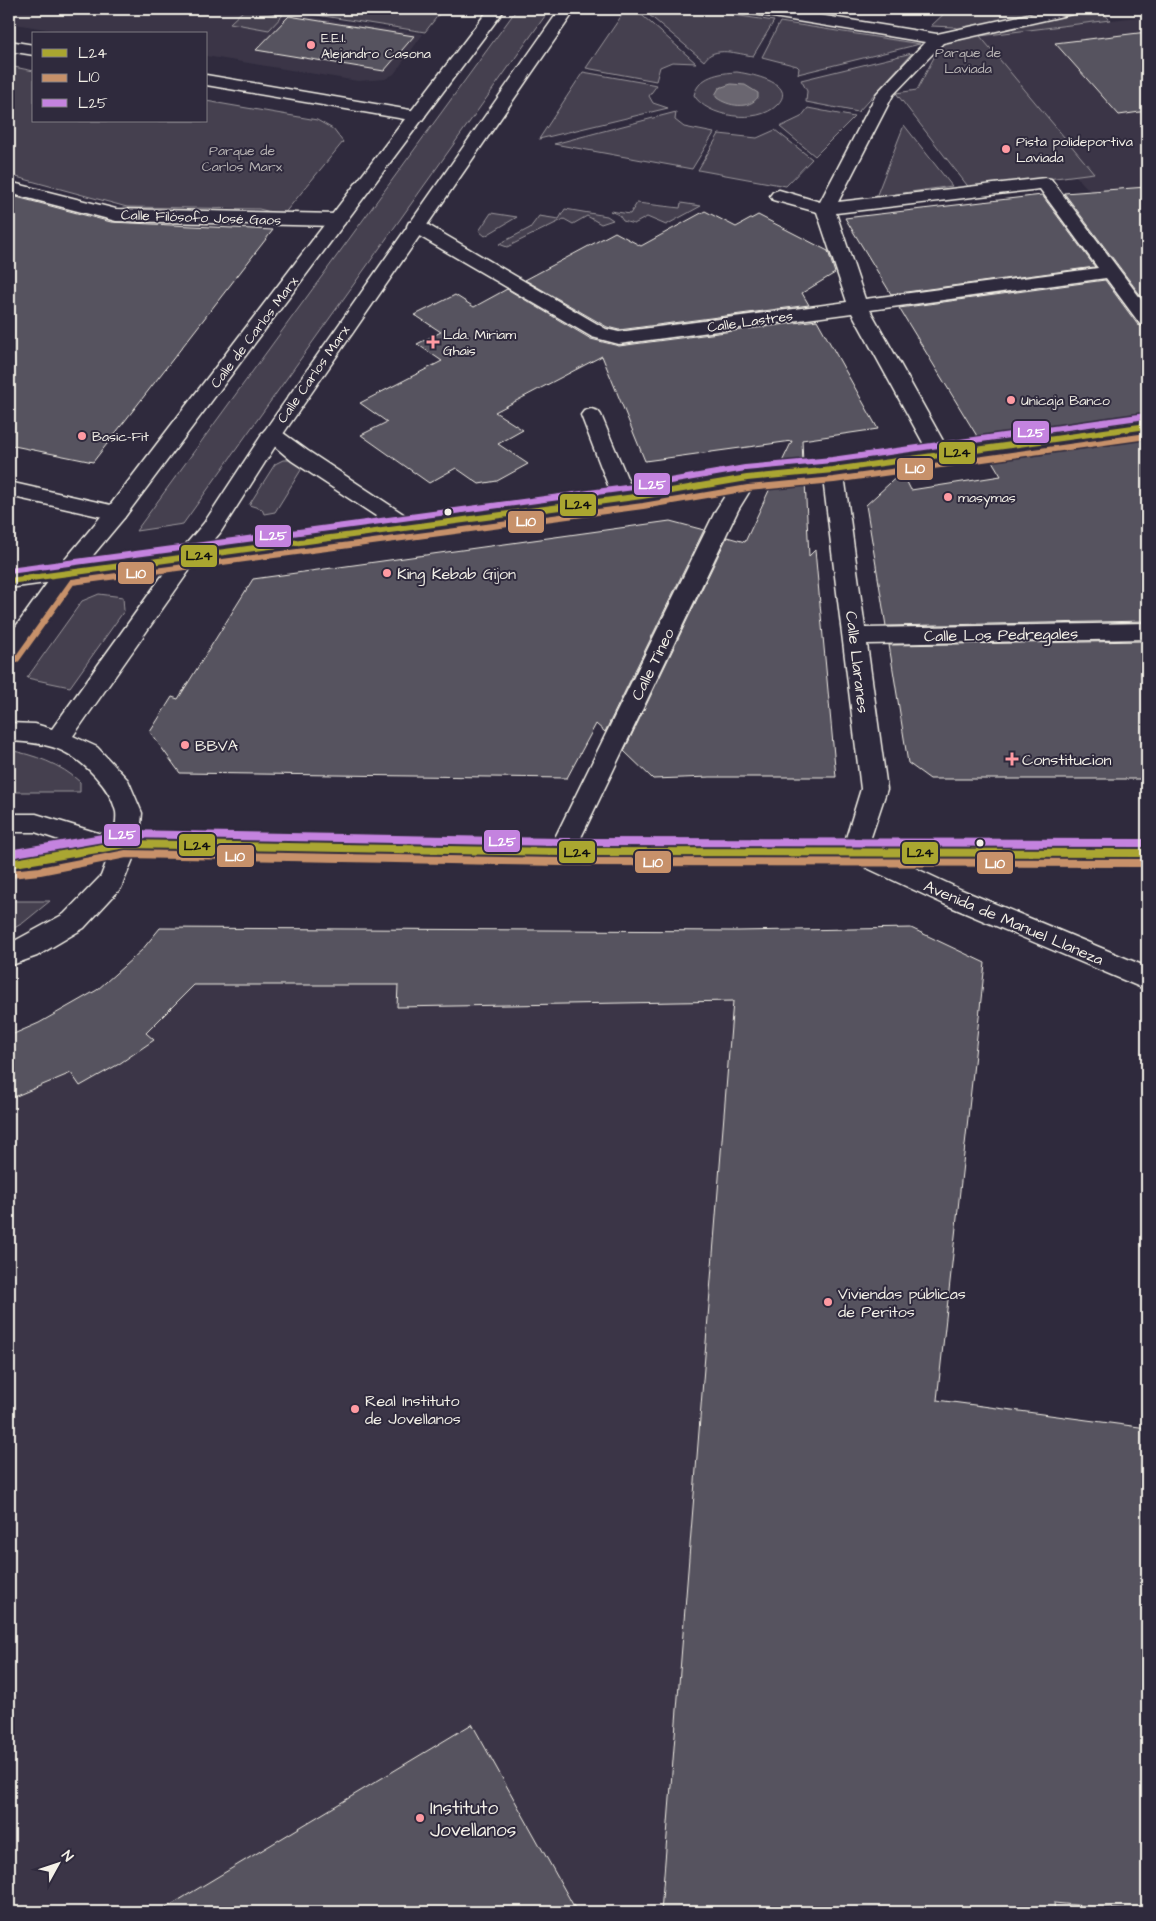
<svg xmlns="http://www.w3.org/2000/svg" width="1156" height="1921" viewBox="0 0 1156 1921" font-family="'Architects Daughter',sans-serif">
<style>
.built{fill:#3b3647}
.green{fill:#454050;stroke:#9c989c}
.water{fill:#6a6670;stroke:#a19ea0}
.building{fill:#56525f;stroke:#f4f1e8}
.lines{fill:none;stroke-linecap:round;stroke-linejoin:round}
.minor-casing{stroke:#f4f1e8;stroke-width:3}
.major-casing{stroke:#f4f1e8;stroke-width:3}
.minor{fill:#2f2a3d;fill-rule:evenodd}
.major{fill:#2f2a3d;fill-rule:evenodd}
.bus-1-far1-casing{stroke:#2f2a3d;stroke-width:9}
.bus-1-casing{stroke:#2f2a3d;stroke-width:11}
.bus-2-far1-casing{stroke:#2f2a3d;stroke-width:9}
.bus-2-casing{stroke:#2f2a3d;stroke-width:11}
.bus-3-far1-casing{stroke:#2f2a3d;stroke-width:9}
.bus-3-casing{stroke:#2f2a3d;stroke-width:11}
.bus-1-far1{stroke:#aaa630;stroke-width:6}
.bus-1{stroke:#aaa630;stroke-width:8}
.bus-2-far1{stroke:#c7916a;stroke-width:6}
.bus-2{stroke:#c7916a;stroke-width:8}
.bus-3-far1{stroke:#c483df;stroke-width:6}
.bus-3{stroke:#c483df;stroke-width:8}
.poi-dot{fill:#ff9aa2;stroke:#2f2a3d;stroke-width:2}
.bus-dot{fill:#f4f1e8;stroke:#2f2a3d;stroke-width:2}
.labels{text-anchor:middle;stroke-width:4;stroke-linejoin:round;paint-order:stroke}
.far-poi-label{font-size:14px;fill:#f4f1e8;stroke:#2f2a3d;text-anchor:start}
.far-park-label{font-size:14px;fill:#b7b3b3;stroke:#2f2a3d}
.far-street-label{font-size:14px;fill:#f4f1e8;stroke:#2f2a3d}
.poi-label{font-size:16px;fill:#f4f1e8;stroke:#2f2a3d;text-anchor:start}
.street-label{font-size:16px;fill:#f4f1e8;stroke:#2f2a3d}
.near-poi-label{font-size:19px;fill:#f4f1e8;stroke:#2f2a3d;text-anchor:start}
.line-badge{stroke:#2f2a3d;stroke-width:2}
.badge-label{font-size:14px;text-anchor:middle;font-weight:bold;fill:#fff}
.pale-badge-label{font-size:14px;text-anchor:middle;font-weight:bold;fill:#111}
</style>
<rect width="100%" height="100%" fill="#2f2a3d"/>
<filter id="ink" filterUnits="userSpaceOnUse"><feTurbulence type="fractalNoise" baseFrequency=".02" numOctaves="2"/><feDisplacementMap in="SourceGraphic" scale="10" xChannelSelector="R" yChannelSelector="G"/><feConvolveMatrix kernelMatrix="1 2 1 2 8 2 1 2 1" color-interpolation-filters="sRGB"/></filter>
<g filter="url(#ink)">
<!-- built -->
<path class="built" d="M 9,9 L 259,9 L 423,34 L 394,74 L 385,79 L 358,81 L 206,56 L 206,34 L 76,34 L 9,23 Z
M 1147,16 L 1147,259 L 1143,259 L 1105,243 L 1089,190 L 1076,176 L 970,189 L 896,93 L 1014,78 L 979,35 Z
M 160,928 L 738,931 L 734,1008 L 661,1912 L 9,1912 L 9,1036 L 39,1023 L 97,990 L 142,950 Z"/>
<!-- green -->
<path class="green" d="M 245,9 L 283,15 L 269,30 L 230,23 Z
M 279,9 L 443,9 L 425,32 Z
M 517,9 L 550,9 L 183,524 L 136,531 Z
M 626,9 L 635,9 L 696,63 L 672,62 L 660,67 L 656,81 L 586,68 Z
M 642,9 L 693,9 L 774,21 L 753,56 C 738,54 714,45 704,61 Z
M 949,9 L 1100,9 L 1110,20 L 980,36 L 1094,173 L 970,189 L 896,93 L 917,90 L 943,40 L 978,35 L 953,27 L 931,26 Z
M 780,22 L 920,44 L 798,74 L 799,68 L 797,66 L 762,57 Z
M 912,53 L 858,112 L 806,102 L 807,91 L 801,80 Z
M 9,66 L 34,71 L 34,121 L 206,121 L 206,101 L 317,120 L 333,129 L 343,142 L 283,215 L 259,209 L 127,207 L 9,175 Z
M 583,72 L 657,85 L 649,96 L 653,103 L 668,108 L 539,139 Z
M 737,72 C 750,74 799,83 777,105 C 758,125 706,117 694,95 C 699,76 719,73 737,72 Z
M 808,108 L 854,117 L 815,156 L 780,127 L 801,117 Z
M 676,112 L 675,120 L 684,127 L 714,133 L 692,169 L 554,144 Z
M 904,125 L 952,186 L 876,197 Z
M 775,130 L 812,159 L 786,186 L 698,170 L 719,134 L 757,138 Z
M 637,203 L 680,208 L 681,203 L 701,206 L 666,225 L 647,217 L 634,224 L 623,221 L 619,215 L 610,211 L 630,214 Z
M 565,209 L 607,216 L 613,220 L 601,224 L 587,216 L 573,224 L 564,219 L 507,247 L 499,244 L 530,228 L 539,216 L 559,219 Z
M 491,213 L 517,217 L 485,236 L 479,231 Z
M 283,460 L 291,460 L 300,466 L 301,470 L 275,512 L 264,514 L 262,509 L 249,505 L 275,464 Z
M 99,594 L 123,597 L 124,611 L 70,687 L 27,678 L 82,601 Z
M 9,750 C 34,755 61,764 80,782 L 80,792 L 9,792 Z
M 9,901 L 50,901 L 23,923 L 9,931 Z"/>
<!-- water -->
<path class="water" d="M 731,84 L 745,85 L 758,93 L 758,97 C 749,110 728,106 717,98 L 715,95 L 719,88 Z"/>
<!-- building -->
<path class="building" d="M 289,16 L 414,36 L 384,71 L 256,50 Z
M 1147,32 L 1147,111 L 1119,115 L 1055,43 Z
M 1147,187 L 1147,304 L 1064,193 Z
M 9,195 L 111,222 L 273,230 L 93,462 L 9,445 Z
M 1042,195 L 1095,267 L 891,294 L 845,218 Z
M 705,211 L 736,227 L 758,215 L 828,251 L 835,273 L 802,293 L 809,305 L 619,330 L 607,327 L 525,280 L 615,232 L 641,246 Z
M 1105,280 L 1138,325 L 1147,328 L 1147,418 L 980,441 L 899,308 Z
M 507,289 L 591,339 L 619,346 L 817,320 L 878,429 L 802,440 L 803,464 L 780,466 L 792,441 L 645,461 L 602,356 L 495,412 L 523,430 L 498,444 L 528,464 L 497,481 L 479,484 L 456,468 L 429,483 L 361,435 L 387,422 L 360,403 L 442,361 L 417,344 L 441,332 L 415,315 L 455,295 L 474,307 Z
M 1147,434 L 1147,621 L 886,626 L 866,505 L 902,472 L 911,490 L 1001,476 L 989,456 Z
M 805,481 L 809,556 L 815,550 L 836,777 L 710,777 L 653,779 L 624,751 L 727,537 L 745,542 L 772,484 Z
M 670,521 L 704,530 L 605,732 L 596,724 L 567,778 L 180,773 L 150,732 L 172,697 L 178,699 L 253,579 Z
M 1147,641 L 1147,779 L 930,779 L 908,763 L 889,645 Z
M 160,928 L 738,931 L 911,928 L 985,963 L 937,1400 L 1147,1428 L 1147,1912 L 1054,1903 L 1055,1912 L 661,1912 L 733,1001 L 397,1007 L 398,985 L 194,985 L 146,1033 L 154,1040 L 119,1064 L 80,1086 L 71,1073 L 9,1099 L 9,1036 L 39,1023 L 97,990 L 142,950 Z
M 472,1724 L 577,1912 L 159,1912 Z"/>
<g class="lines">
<!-- minor casing -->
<g class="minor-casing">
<path id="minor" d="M 746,9 L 782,9 L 937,34 L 1051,9 L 1080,9 L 1072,14 L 943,43 L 893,95 L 838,202 L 1045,178 L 1051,179 L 1147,307 L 1147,326 L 1140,324 L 1106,278 L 870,310 L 947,448 L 1147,420 L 1147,432 L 844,475 L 865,628 L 1147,623 L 1147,639 L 867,644 L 887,789 L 864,858 L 855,861 L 846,858 L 842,851 L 861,789 L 823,478 L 754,484 L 738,510 L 574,852 L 570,859 L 561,862 L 552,859 L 548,852 L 716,510 L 730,488 L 642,503 L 9,588 L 9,574 L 385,522 L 292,461 L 265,438 L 261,434 L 265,430 L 272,428 L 279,430 L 308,451 L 411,519 L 611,493 L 581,415 L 584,411 L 591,409 L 598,411 L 601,415 L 632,490 L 747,471 L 833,463 L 927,450 L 852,313 L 619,344 L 592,337 L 409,230 L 407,226 L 409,222 L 423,222 L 606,329 L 619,332 L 847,302 L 817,212 L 773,200 L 770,196 L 773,192 L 779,190 L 820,202 L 877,93 L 925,42 L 754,14 ZM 1040,189 L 1098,268 L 865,299 L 836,213 Z
M 9,41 L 34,45 L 34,55 L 9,51 Z
M 206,75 L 416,111 L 422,112 L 425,116 L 422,120 L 416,121 L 206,85 Z
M 9,182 L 116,209 L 337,214 L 344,216 L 346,220 L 344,224 L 337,226 L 116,221 L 9,193 Z
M 9,482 L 124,508 L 127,513 L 124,518 L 116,520 L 9,496 Z"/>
</g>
<!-- major casing -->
<g class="major-casing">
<path id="major" d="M 489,9 L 505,9 L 124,518 L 74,578 L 17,659 L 9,661 L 9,636 L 58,568 L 108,508 Z
M 560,9 L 576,9 L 283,434 L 220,533 L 196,561 L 73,736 L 97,747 L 128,780 L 142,813 L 140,835 L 561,842 L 1147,843 L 1147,863 L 900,861 L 962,890 L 1147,967 L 1147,990 L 944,904 L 852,861 L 561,862 L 135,854 L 121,888 L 84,928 L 37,956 L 9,966 L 9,944 L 64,914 L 101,876 L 109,855 L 39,871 L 9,874 L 9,854 L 71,844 L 35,832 L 9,832 L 9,814 L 36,814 L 108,836 L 114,836 C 115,828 117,819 116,812 C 113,798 105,787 95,776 C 68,747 47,743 9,741 L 9,723 L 35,724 L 52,729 L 180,551 L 204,523 L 265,430 Z"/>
</g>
<!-- minor -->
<use href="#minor" class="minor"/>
<!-- major -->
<use href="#major" class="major"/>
<!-- bus-1-far1 casing -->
<g class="bus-1-far1-casing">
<path id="bus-1-far1" d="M 9,581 L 642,496 L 747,478 L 833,470 L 1147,426"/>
</g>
<!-- bus-1 casing -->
<g class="bus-1-casing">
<path id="bus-1" d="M 9,864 L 126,844 L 561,852 L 1147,853"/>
</g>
<!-- bus-2-far1 casing -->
<g class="bus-2-far1-casing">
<path id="bus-2-far1" d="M 17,659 L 72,582 L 643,506 L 748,488 L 834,480 L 1147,436"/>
</g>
<!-- bus-2 casing -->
<g class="bus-2-casing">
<path id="bus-2" d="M 10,874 L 40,871 L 126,854 L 561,862 L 1147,863"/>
</g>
<!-- bus-3-far1 casing -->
<g class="bus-3-far1-casing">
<path id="bus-3-far1" d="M 9,571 L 641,486 L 745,468 L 832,460 L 1146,416"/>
</g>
<!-- bus-3 casing -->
<g class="bus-3-casing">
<path id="bus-3" d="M 9,854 L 126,834 L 561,842 L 1147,843"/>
</g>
<!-- bus-1-far1 -->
<use href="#bus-1-far1" class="bus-1-far1"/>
<!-- bus-1 -->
<use href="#bus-1" class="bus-1"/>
<!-- bus-2-far1 -->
<use href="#bus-2-far1" class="bus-2-far1"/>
<!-- bus-2 -->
<use href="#bus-2" class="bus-2"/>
<!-- bus-3-far1 -->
<use href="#bus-3-far1" class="bus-3-far1"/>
<!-- bus-3 -->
<use href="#bus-3" class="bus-3"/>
</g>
</g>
<!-- markers -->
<g class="poi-dot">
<circle cx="311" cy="45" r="5"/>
<circle cx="1006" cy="149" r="5"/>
<path d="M430.5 334.5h5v5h5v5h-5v5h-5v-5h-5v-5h5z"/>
<circle cx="1011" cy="400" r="5"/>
<circle cx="82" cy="436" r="5"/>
<circle cx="948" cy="497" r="5"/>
<circle cx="387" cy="573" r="5"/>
<circle cx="185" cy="745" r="5"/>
<path d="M1009.5 751.5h5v5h5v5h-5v5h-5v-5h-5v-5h5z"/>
<circle cx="828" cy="1302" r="5"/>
<circle cx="355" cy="1409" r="5"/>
<circle cx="420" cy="1818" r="5"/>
</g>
<g class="bus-dot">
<circle cx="448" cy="512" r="4.5"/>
<circle cx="980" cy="843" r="4.5"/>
</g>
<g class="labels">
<!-- far-poi labels -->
<g class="far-poi-label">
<text x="321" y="42">E.E.I.<tspan x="321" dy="16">Alejandro Casona</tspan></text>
<text x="1016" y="146">Pista polideportiva<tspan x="1016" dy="16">Laviada</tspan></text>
<text x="443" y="339">Lda. Miriam<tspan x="443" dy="16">Ghais</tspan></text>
<text x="1021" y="405">Unicaja Banco</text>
<text x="92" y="441">Basic-Fit</text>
<text x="958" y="502">masymas</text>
</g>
<!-- far-park labels -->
<g class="far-park-label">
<text x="968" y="57">Parque de<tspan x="968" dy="16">Laviada</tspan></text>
<text x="242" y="155">Parque de<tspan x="242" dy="16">Carlos Marx</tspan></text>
</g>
<!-- far-street labels -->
<g class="far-street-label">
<text transform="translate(201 217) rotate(2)" y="5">Calle Filósofo José Gaos</text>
<text transform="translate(750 321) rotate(-8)" y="5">Calle Lastres</text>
<text transform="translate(254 332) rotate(-53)" y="5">Calle de Carlos Marx</text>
<text transform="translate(313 374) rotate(-55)" y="5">Calle Carlos Marx</text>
</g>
<!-- poi labels -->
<g class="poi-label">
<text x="397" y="579">King Kebab Gijon</text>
<text x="195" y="751">BBVA</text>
<text x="1022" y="765">Constitucion</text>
<text x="838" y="1299">Viviendas públicas<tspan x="838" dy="18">de Peritos</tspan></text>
<text x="365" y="1406">Real Instituto<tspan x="365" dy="18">de Jovellanos</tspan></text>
</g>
<!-- street labels -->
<g class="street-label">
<text transform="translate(1001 634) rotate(-1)" y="6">Calle Los Pedregales</text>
<text transform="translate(858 662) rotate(83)" y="6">Calle Llaranes</text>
<text transform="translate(652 664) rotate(-64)" y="6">Calle Tineo</text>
<text transform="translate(1014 922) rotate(23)" y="6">Avenida de Manuel Llaneza</text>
</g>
<!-- near-poi labels -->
<g class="near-poi-label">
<text x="430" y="1814">Instituto<tspan x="430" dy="22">Jovellanos</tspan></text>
</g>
</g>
<g class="line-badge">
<rect x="1012" y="420" width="38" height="24" rx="5" fill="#c483df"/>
<rect x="938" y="441" width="38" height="24" rx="5" fill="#aaa630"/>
<rect x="896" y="457" width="38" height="24" rx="5" fill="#c7916a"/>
<rect x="633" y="472" width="38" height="24" rx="5" fill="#c483df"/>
<rect x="559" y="493" width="38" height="24" rx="5" fill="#aaa630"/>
<rect x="507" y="510" width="38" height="24" rx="5" fill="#c7916a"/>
<rect x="254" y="524" width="38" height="24" rx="5" fill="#c483df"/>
<rect x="180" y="544" width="38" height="24" rx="5" fill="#aaa630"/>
<rect x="117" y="561" width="38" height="24" rx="5" fill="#c7916a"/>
<rect x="103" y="823" width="38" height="24" rx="5" fill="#c483df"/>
<rect x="483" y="829" width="38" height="24" rx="5" fill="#c483df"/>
<rect x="178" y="833" width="38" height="24" rx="5" fill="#aaa630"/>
<rect x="558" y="840" width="38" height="24" rx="5" fill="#aaa630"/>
<rect x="901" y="841" width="38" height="24" rx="5" fill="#aaa630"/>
<rect x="216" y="844" width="39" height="24" rx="5" fill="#c7916a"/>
<rect x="634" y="850" width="38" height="24" rx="5" fill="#c7916a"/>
<rect x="976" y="851" width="38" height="24" rx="5" fill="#c7916a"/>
</g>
<g class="badge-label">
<text x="1031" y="437">L25</text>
<text x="915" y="473">L10</text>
<text x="652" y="489">L25</text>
<text x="526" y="526">L10</text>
<text x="273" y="540">L25</text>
<text x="136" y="578">L10</text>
<text x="122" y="839">L25</text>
<text x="502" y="846">L25</text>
<text x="235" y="861">L10</text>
<text x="653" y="867">L10</text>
<text x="995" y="868">L10</text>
</g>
<g class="pale-badge-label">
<text x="957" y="457">L24</text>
<text x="578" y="509">L24</text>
<text x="199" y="560">L24</text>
<text x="197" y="850">L24</text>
<text x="577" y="857">L24</text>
<text x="920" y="857">L24</text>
</g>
<!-- margin -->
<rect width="1156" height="1921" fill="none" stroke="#2f2a3d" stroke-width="30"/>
<rect x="15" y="15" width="1126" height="1891" fill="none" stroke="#f4f1e8" stroke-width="2" filter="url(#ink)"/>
<!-- legend -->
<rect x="32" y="32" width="175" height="90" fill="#2f2a3d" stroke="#7e7a81"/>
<rect x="42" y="49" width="25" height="8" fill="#aaa630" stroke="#7e7a81"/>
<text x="78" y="58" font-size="15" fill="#f4f1e8">L24</text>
<rect x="42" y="74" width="25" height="8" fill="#c7916a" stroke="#7e7a81"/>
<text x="78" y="82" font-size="15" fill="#f4f1e8">L10</text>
<rect x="42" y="99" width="25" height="8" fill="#c483df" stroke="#7e7a81"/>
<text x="78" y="108" font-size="15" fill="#f4f1e8">L25</text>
<!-- north arrow -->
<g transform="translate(58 1864) rotate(50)" stroke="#2f2a3d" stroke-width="4" paint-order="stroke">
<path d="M0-4L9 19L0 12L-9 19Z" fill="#f4f1e8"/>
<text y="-8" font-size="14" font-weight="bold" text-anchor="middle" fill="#f4f1e8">N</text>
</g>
</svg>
